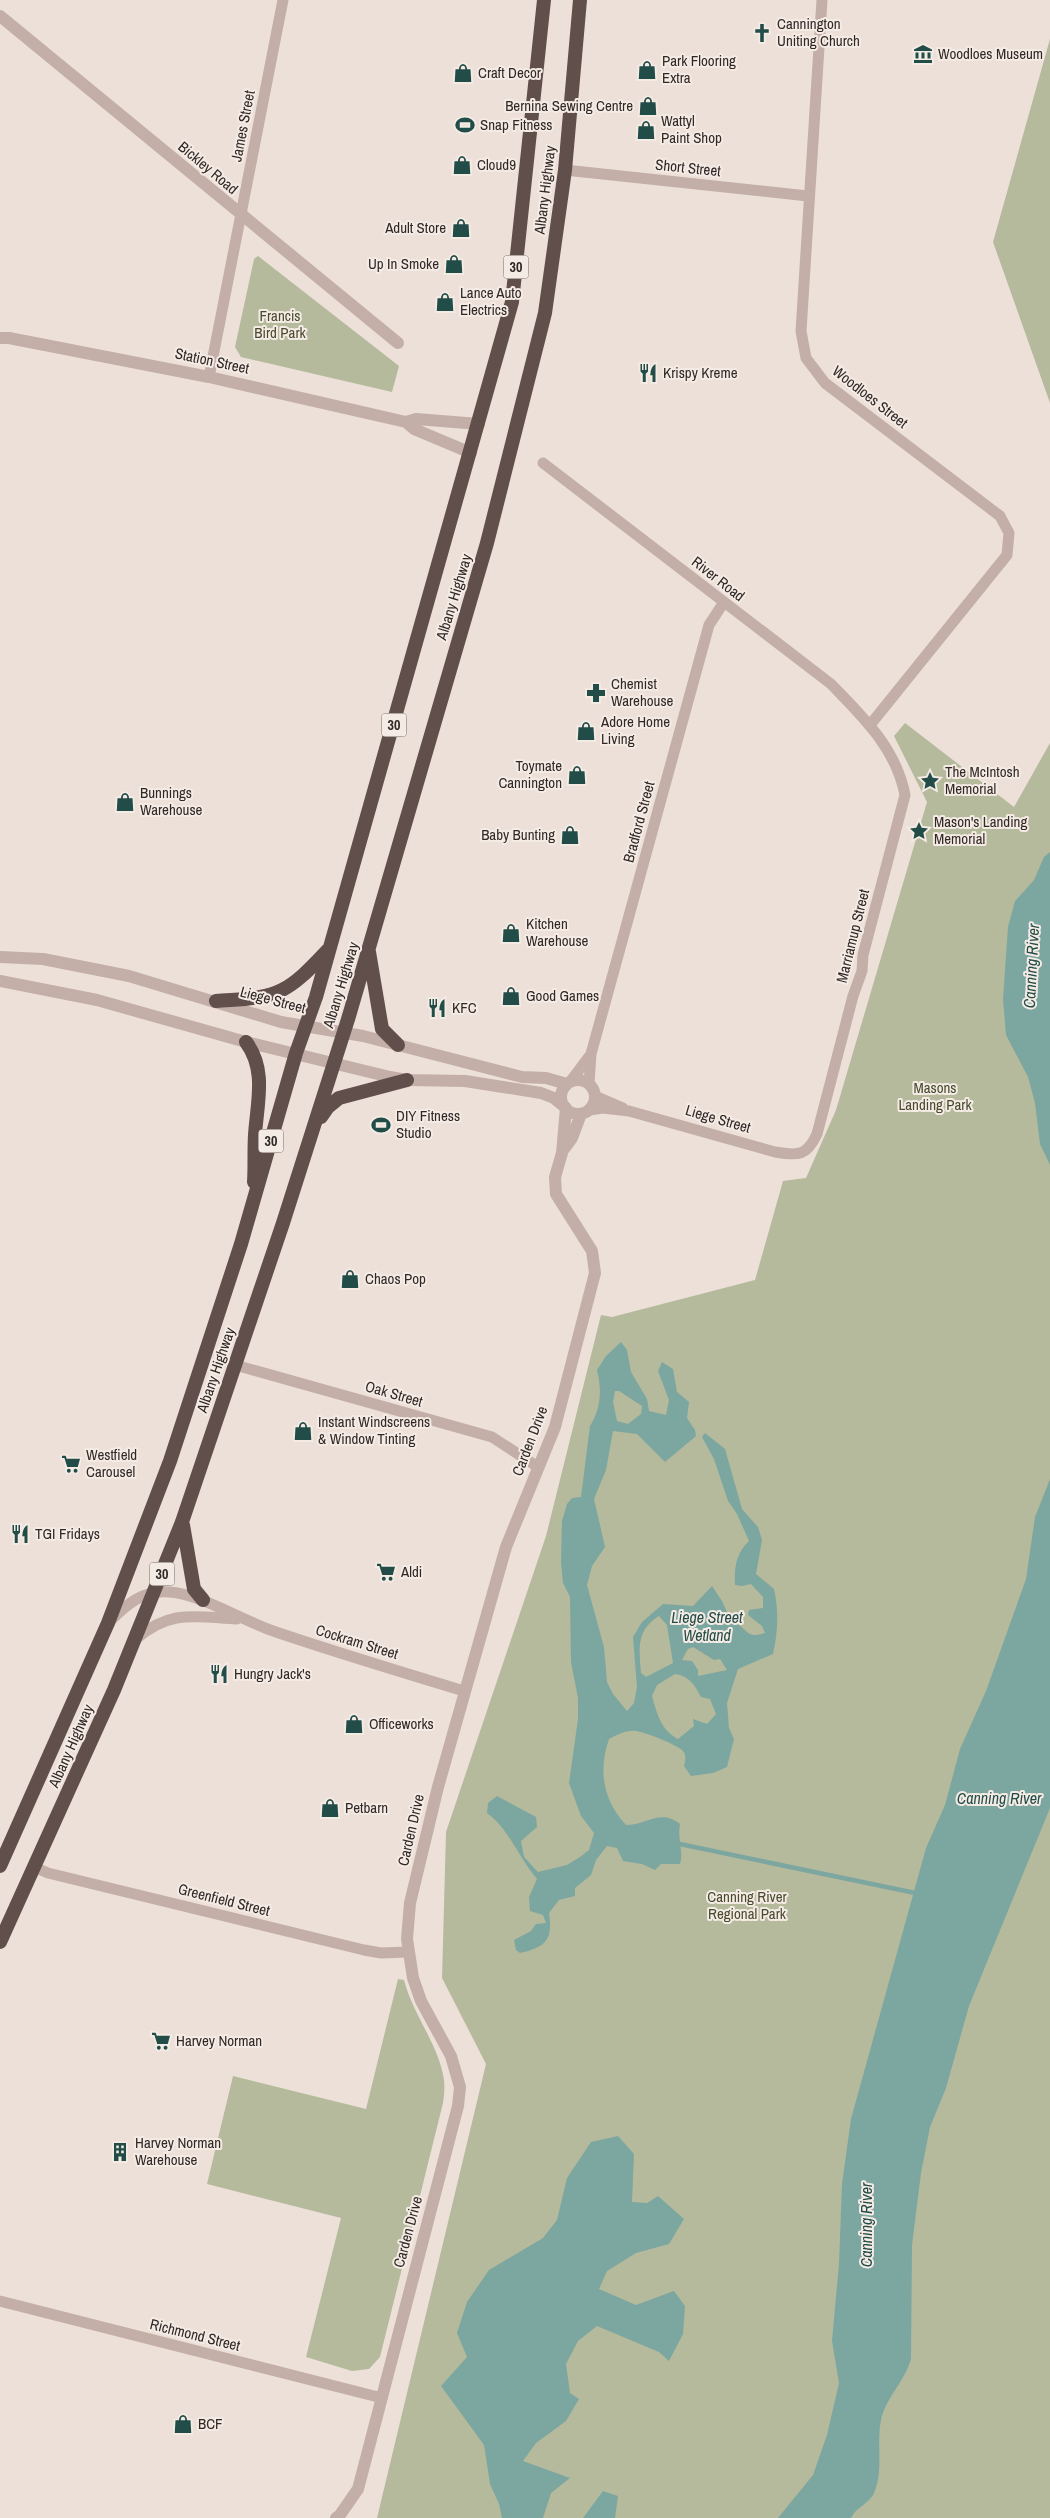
<svg xmlns="http://www.w3.org/2000/svg" width="1050" height="2518" viewBox="0 0 1050 2518" font-family="'Archivo Narrow',sans-serif">
<style>
.green{fill:#b5ba9c}
.water{fill:#7ca6a0;fill-rule:evenodd}
.lines{fill:none;stroke-linecap:round;stroke-linejoin:round}
.stream{stroke:#7ca6a0;stroke-width:4.5}
.minor{stroke:#c3afa7;stroke-width:11}
.tertiary{stroke:#c3afa7;stroke-width:12}
.trunk{stroke:#614f4c;stroke-width:14}
.labels{text-anchor:middle;stroke-width:4;stroke-linejoin:round;paint-order:stroke}
.shield{fill:#f5ebe5;stroke:#6c625f;stroke-width:1}
.shield-label{font-size:14px;font-weight:bold;fill:#312826}
.poi-label{font-size:15px;fill:#312826;stroke:#f5ebe5;text-anchor:start}
.street-label{font-size:15px;fill:#312826;stroke:#f5ebe5}
.park-label{font-size:15px;fill:#464b2e;stroke:#f5ebe5}
.water-label{font-size:16px;font-style:italic;fill:#224c48;stroke:#f5ebe5}
</style>
<rect width="100%" height="100%" fill="#ede0d9"/>
<!-- green -->
<path class="green" d="M 1050,39 L 1050,403 L 993,242 Z
M 258,256 L 399,366 L 392,392 L 241,357 L 235,347 L 254,259 Z
M 905,723 L 1014,807 L 1050,743 L 1050,2518 L 377,2518 L 486,2064 L 442,1978 L 446,1832 L 546,1536 L 601,1315 L 612,1317 L 755,1280 L 783,1181 L 806,1178 L 836,1110 L 927,802 L 894,736 Z
M 398,1979 L 404,1980 C 413,2015 439,2045 444,2080 C 445,2087 444,2096 443,2103 L 380,2357 L 369,2369 L 352,2371 L 306,2357 L 341,2218 L 207,2184 L 233,2076 L 366,2109 Z"/>
<!-- water -->
<path class="water" d="M 1050,852 L 1050,1165 L 1040,1144 L 1035,1103 L 1028,1077 L 1006,1035 L 1003,999 L 1008,927 L 1015,901 L 1034,880 L 1044,857 Z
M 621,1342 L 627,1350 L 631,1372 L 647,1399 L 649,1411 L 666,1415 L 669,1400 L 658,1371 L 662,1362 L 673,1369 L 677,1392 L 689,1402 L 687,1418 L 695,1430 L 696,1436 L 665,1462 L 637,1434 L 613,1431 L 606,1470 L 594,1499 L 605,1547 L 592,1566 L 587,1585 L 604,1647 L 607,1682 L 613,1694 L 627,1711 L 634,1703 L 637,1687 L 633,1637 L 642,1622 L 663,1604 L 693,1606 L 712,1586 L 722,1601 L 731,1621 C 748,1627 745,1640 765,1633 L 762,1626 L 748,1615 L 749,1610 L 763,1608 L 763,1597 L 751,1584 L 742,1586 L 735,1585 C 734,1568 736,1553 749,1541 L 737,1514 L 728,1501 L 714,1459 L 702,1437 L 705,1433 L 725,1449 L 742,1509 L 758,1527 L 762,1540 L 756,1574 L 774,1589 C 779,1612 778,1631 773,1654 L 738,1669 L 727,1703 L 729,1728 L 734,1739 L 727,1767 L 713,1773 L 691,1776 L 684,1766 C 685,1761 687,1756 683,1751 C 678,1745 645,1732 636,1731 C 626,1730 617,1735 609,1739 C 598,1771 603,1800 626,1825 C 646,1825 661,1808 680,1824 C 677,1840 684,1851 680,1864 L 661,1864 L 655,1870 L 642,1864 L 623,1861 L 617,1848 L 607,1846 L 596,1860 L 591,1875 L 575,1888 L 575,1896 L 559,1900 L 549,1913 C 553,1940 546,1947 520,1953 L 516,1950 L 514,1940 L 531,1931 L 536,1924 L 546,1923 L 543,1915 L 530,1911 L 529,1897 L 537,1879 C 519,1858 509,1829 487,1813 L 488,1803 L 497,1796 L 536,1817 L 537,1827 L 521,1841 L 524,1857 L 538,1872 L 567,1865 L 580,1857 L 589,1850 L 594,1833 L 581,1816 L 569,1783 L 578,1719 L 578,1698 L 571,1662 L 570,1597 L 563,1583 L 561,1563 L 562,1521 L 567,1504 L 572,1498 L 581,1497 L 590,1426 C 601,1409 602,1390 597,1370 L 606,1356 ZM 615,1391 L 619,1391 L 642,1406 L 641,1414 L 628,1424 L 617,1421 L 613,1402 ZM 659,1616 L 667,1625 L 673,1663 L 646,1677 L 641,1673 C 639,1649 636,1630 659,1616 ZM 693,1647 L 714,1660 L 720,1659 L 727,1670 L 698,1676 L 698,1670 L 692,1661 L 682,1660 L 688,1649 ZM 675,1674 C 689,1676 695,1685 701,1697 L 710,1699 L 716,1714 L 707,1724 L 693,1719 L 694,1726 L 678,1739 C 661,1730 657,1714 652,1696 L 657,1685 Z
M 1050,1479 L 1050,1808 L 969,2006 L 946,2088 L 930,2127 L 921,2173 L 912,2245 L 911,2359 C 905,2381 885,2399 881,2420 C 876,2444 884,2470 874,2493 C 870,2503 856,2507 851,2518 L 778,2518 L 813,2475 L 827,2435 L 839,2383 L 832,2341 L 839,2264 L 842,2184 L 851,2119 L 926,1848 L 945,1805 L 960,1749 L 986,1691 L 1026,1579 L 1035,1517 Z
M 618,2136 L 634,2154 L 632,2202 L 647,2203 L 658,2196 L 684,2219 L 669,2244 L 636,2253 L 607,2271 L 599,2289 L 636,2305 L 674,2291 L 685,2306 L 683,2334 L 669,2361 L 659,2352 L 597,2326 L 578,2341 L 566,2364 L 570,2393 L 579,2399 L 566,2421 L 536,2443 L 523,2461 L 570,2478 L 551,2493 L 543,2518 L 502,2518 L 499,2504 L 490,2484 L 484,2445 L 441,2386 L 467,2357 L 457,2333 L 467,2302 L 489,2270 L 543,2238 L 557,2220 L 567,2178 L 591,2142 Z
M 603,2491 L 618,2496 L 615,2518 L 583,2518 Z"/>
<g class="lines">
<!-- stream -->
<path class="stream" d="M 675,1843 L 920,1894"/>
<!-- minor -->
<path class="minor" d="M 822,0 L 801,331 L 806,358 L 825,383 L 1000,516 L 1009,533 L 1007,555 L 870,725
M 565,170 L 808,196
M 209,377 L 283,0
M 543,463 L 831,684 C 863,717 896,748 905,795 L 863,955 L 862,971 L 853,996 L 817,1134 C 807,1156 798,1156 775,1152 L 629,1111 L 603,1108 L 589,1110
M 570,1082 L 591,1054
M 589,1084 L 591,1054 L 709,625 L 724,602
M 595,1096 L 623,1108
M 235,1365 L 492,1437 L 538,1467
M 110,1621 C 127,1604 143,1590 169,1592 C 201,1594 243,1621 276,1632 C 338,1653 401,1672 464,1691
M 136,1639 C 170,1609 196,1617 237,1619
M 34,1867 L 48,1873 L 364,1950 L 381,1953 L 408,1952
M 0,2301 L 382,2398"/>
<!-- tertiary -->
<path class="tertiary" d="M 0,16 L 398,343
M 0,338 L 9,338 L 209,377 L 406,422 L 416,419 L 479,424
M 406,422 L 414,429 L 471,453
M 0,957 L 43,959 L 129,976 L 281,1022 L 363,1036 L 522,1077 L 546,1078 L 567,1084
M 0,981 L 97,1000 L 246,1042 L 390,1077 L 407,1080 L 465,1081 L 541,1093 L 554,1098 L 565,1107
M561 1097a17 17 0 1 1 34 0a17 17 0 1 1-34 0Z
M 564,1149 L 572,1138 L 581,1114
M 336,2518 L 340,2515 L 358,2489 L 458,2106 L 460,2087 L 451,2056 L 421,2001 L 413,1978 L 407,1939 L 410,1903 L 438,1787 L 506,1547 L 555,1427 L 595,1273 L 592,1251 L 556,1194 L 555,1177 L 562,1153 L 566,1108"/>
<!-- trunk -->
<path class="trunk" d="M 369,952 L 382,1029 L 398,1045
M 216,1001 C 237,999 263,1000 282,990 C 300,981 315,963 329,949
M 246,1042 C 267,1070 257,1103 255,1135 C 254,1151 255,1166 254,1182
M 321,1117 L 328,1107 L 339,1098 L 407,1080
M 183,1525 L 194,1589 L 203,1600
M 0,1866 L 108,1623 L 170,1461 L 241,1244 L 296,1053 L 316,997 L 512,302 L 544,0
M 0,1942 L 114,1690 L 182,1522 L 283,1223 L 349,1016 L 487,543 L 545,313 L 565,170 L 580,0"/>
</g>
<!-- icons -->
<defs>
<g id="church-bare" transform="scale(1.5)"><path d="M-1.2-6h2.4v3.5h3.3v2.4h-3.3V6h-2.4V-.1h-3.3v-2.4h3.3Z" fill="#224c48" stroke="#f5ebe5" stroke-width="2.5" paint-order="stroke"/></g>
<g id="museum-bare" transform="scale(1.5)"><path d="M0-6L6-3V-2H-6V-3ZM-5-1h2V3h-2ZM-1-1h2V3h-2ZM3-1h2V3H3ZM-6 4H6V6H-6Z" fill="#224c48" stroke="#f5ebe5" stroke-width="2.5" paint-order="stroke"/></g>
<g id="shop-bare" transform="scale(1.5)"><path d="M-5-2.5h2.3a2.7 3.5 0 0 1 5.4 0H5L5.5 6h-11ZM-1.5-2.5h3a1.5 2.3 0 0 0-3 0Z" fill="#224c48" stroke="#f5ebe5" stroke-width="2.5" paint-order="stroke"/></g>
<g id="stadium-bare" transform="scale(1.5)"><path d="M0-5a6.5 5 0 1 0 0 10a6.5 5 0 1 0 0-10ZM-3.5-1.8h7v3.6h-7Z" fill="#224c48" stroke="#f5ebe5" stroke-width="2.5" paint-order="stroke"/></g>
<g id="restaurant-bare" transform="scale(1.5)"><path d="M-5-6h1v4h1v-4h1v4h1v-4h1v5L-1.5 .5V6h-2V.5L-5-1ZM5-6V6H3V1.5H1.5Q1.5-4 5-6Z" fill="#224c48" stroke="#f5ebe5" stroke-width="2.5" paint-order="stroke"/></g>
<g id="pharmacy-bare" transform="scale(1.5)"><path d="M-2-6h4v4h4v4h-4v4h-4v-4h-4v-4h4Z" fill="#224c48" stroke="#f5ebe5" stroke-width="2.5" paint-order="stroke"/></g>
<g id="sight-bare" transform="scale(1.5)"><path d="M0-6L1.8-2.2L6-1.7L2.9 1.2L3.7 5.4L0 3.3L-3.7 5.4L-2.9 1.2L-6-1.7L-1.8-2.2Z" fill="#224c48" stroke="#f5ebe5" stroke-width="2.5" paint-order="stroke"/></g>
<g id="supermarket-bare" transform="scale(1.5)"><path d="M-6-5.5h2.5l.6 2H6L4.5 2H-2.5L-4.4-4H-6ZM-1.5 3.2a1.3 1.3 0 1 0 .1 0ZM3 3.2a1.3 1.3 0 1 0 .1 0Z" fill="#224c48" stroke="#f5ebe5" stroke-width="2.5" paint-order="stroke"/></g>
<g id="building-bare" transform="scale(1.5)"><path d="M-4-6H4V6H1V3H-1V6H-4ZM-2.5-4.3h1.7v1.8h-1.7ZM.8-4.3h1.7v1.8H.8ZM-2.5-1h1.7V.8h-1.7ZM.8-1h1.7V.8H.8Z" fill="#224c48" stroke="#f5ebe5" stroke-width="2.5" paint-order="stroke"/></g>
</defs>
<g fill-rule="evenodd">
<use href="#church-bare" x="762" y="33"/>
<use href="#museum-bare" x="923" y="54"/>
<use href="#shop-bare" x="647" y="70"/>
<use href="#shop-bare" x="463" y="73"/>
<use href="#shop-bare" x="648" y="106"/>
<use href="#stadium-bare" x="465" y="125"/>
<use href="#shop-bare" x="646" y="130"/>
<use href="#shop-bare" x="462" y="165"/>
<use href="#shop-bare" x="461" y="228"/>
<use href="#shop-bare" x="454" y="264"/>
<use href="#shop-bare" x="445" y="302"/>
<use href="#restaurant-bare" x="648" y="373"/>
<use href="#pharmacy-bare" x="596" y="693"/>
<use href="#shop-bare" x="586" y="731"/>
<use href="#shop-bare" x="577" y="775"/>
<use href="#sight-bare" x="930" y="781"/>
<use href="#shop-bare" x="125" y="802"/>
<use href="#sight-bare" x="919" y="831"/>
<use href="#shop-bare" x="570" y="835"/>
<use href="#shop-bare" x="511" y="933"/>
<use href="#shop-bare" x="511" y="996"/>
<use href="#restaurant-bare" x="437" y="1008"/>
<use href="#stadium-bare" x="381" y="1125"/>
<use href="#shop-bare" x="350" y="1279"/>
<use href="#shop-bare" x="303" y="1431"/>
<use href="#supermarket-bare" x="71" y="1464"/>
<use href="#restaurant-bare" x="20" y="1534"/>
<use href="#supermarket-bare" x="386" y="1572"/>
<use href="#restaurant-bare" x="219" y="1674"/>
<use href="#shop-bare" x="354" y="1724"/>
<use href="#shop-bare" x="330" y="1808"/>
<use href="#supermarket-bare" x="161" y="2041"/>
<use href="#building-bare" x="120" y="2152"/>
<use href="#shop-bare" x="183" y="2424"/>
</g>
<g class="labels">
<!-- shield labels -->
<g class="shield">
<rect x="503.5" y="255.5" width="25" height="23" rx="4"/>
<rect x="381.5" y="713.5" width="25" height="23" rx="4"/>
<rect x="258.5" y="1129.5" width="25" height="23" rx="4"/>
<rect x="149.5" y="1562.5" width="25" height="23" rx="4"/>
</g>
<g class="shield-label">
<text x="516" y="272">30</text>
<text x="394" y="730">30</text>
<text x="271" y="1146">30</text>
<text x="162" y="1579">30</text>
</g>
<!-- poi labels -->
<g class="poi-label">
<text x="777" y="29">Cannington<tspan x="777" dy="17">Uniting Church</tspan></text>
<text x="938" y="59">Woodloes Museum</text>
<text x="662" y="66">Park Flooring<tspan x="662" dy="17">Extra</tspan></text>
<text x="478" y="78">Craft Decor</text>
<text x="633" y="111" text-anchor="end">Bernina Sewing Centre</text>
<text x="661" y="126">Wattyl<tspan x="661" dy="17">Paint Shop</tspan></text>
<text x="480" y="130">Snap Fitness</text>
<text x="477" y="170">Cloud9</text>
<text x="446" y="233" text-anchor="end">Adult Store</text>
<text x="439" y="269" text-anchor="end">Up In Smoke</text>
<text x="460" y="298">Lance Auto<tspan x="460" dy="17">Electrics</tspan></text>
<text x="663" y="378">Krispy Kreme</text>
<text x="611" y="689">Chemist<tspan x="611" dy="17">Warehouse</tspan></text>
<text x="601" y="727">Adore Home<tspan x="601" dy="17">Living</tspan></text>
<text x="562" y="771" text-anchor="end">Toymate<tspan x="562" dy="17">Cannington</tspan></text>
<text x="945" y="777">The McIntosh<tspan x="945" dy="17">Memorial</tspan></text>
<text x="140" y="798">Bunnings<tspan x="140" dy="17">Warehouse</tspan></text>
<text x="934" y="827">Mason's Landing<tspan x="934" dy="17">Memorial</tspan></text>
<text x="555" y="840" text-anchor="end">Baby Bunting</text>
<text x="526" y="929">Kitchen<tspan x="526" dy="17">Warehouse</tspan></text>
<text x="526" y="1001">Good Games</text>
<text x="452" y="1013">KFC</text>
<text x="396" y="1121">DIY Fitness<tspan x="396" dy="17">Studio</tspan></text>
<text x="365" y="1284">Chaos Pop</text>
<text x="318" y="1427">Instant Windscreens<tspan x="318" dy="17">&amp; Window Tinting</tspan></text>
<text x="86" y="1460">Westfield<tspan x="86" dy="17">Carousel</tspan></text>
<text x="35" y="1539">TGI Fridays</text>
<text x="401" y="1577">Aldi</text>
<text x="234" y="1679">Hungry Jack's</text>
<text x="369" y="1729">Officeworks</text>
<text x="345" y="1813">Petbarn</text>
<text x="176" y="2046">Harvey Norman</text>
<text x="135" y="2148">Harvey Norman<tspan x="135" dy="17">Warehouse</tspan></text>
<text x="198" y="2429">BCF</text>
</g>
<!-- street labels -->
<g class="street-label">
<text transform="translate(243 126) rotate(-79)" y="5">James Street</text>
<text transform="translate(208 168) rotate(40)" y="5">Bickley Road</text>
<text transform="translate(688 168) rotate(6)" y="5">Short Street</text>
<text transform="translate(545 190) rotate(-83)" y="5">Albany Highway</text>
<text transform="translate(212 361) rotate(12)" y="5">Station Street</text>
<text transform="translate(870 397) rotate(38)" y="5">Woodloes Street</text>
<text transform="translate(718 579) rotate(38)" y="5">River Road</text>
<text transform="translate(454 597) rotate(-73)" y="5">Albany Highway</text>
<text transform="translate(639 822) rotate(-75)" y="5">Bradford Street</text>
<text transform="translate(853 936) rotate(-76)" y="5">Marriamup Street</text>
<text transform="translate(341 985) rotate(-73)" y="5">Albany Highway</text>
<text transform="translate(273 1000) rotate(15)" y="5">Liege Street</text>
<text transform="translate(718 1119) rotate(16)" y="5">Liege Street</text>
<text transform="translate(216 1370) rotate(-71)" y="5">Albany Highway</text>
<text transform="translate(394 1394) rotate(16)" y="5">Oak Street</text>
<text transform="translate(530 1441) rotate(-69)" y="5">Carden Drive</text>
<text transform="translate(357 1642) rotate(17)" y="5">Cockram Street</text>
<text transform="translate(71 1746) rotate(-66)" y="5">Albany Highway</text>
<text transform="translate(411 1830) rotate(-77)" y="5">Carden Drive</text>
<text transform="translate(224 1900) rotate(14)" y="5">Greenfield Street</text>
<text transform="translate(408 2232) rotate(-75)" y="5">Carden Drive</text>
<text transform="translate(195 2335) rotate(14)" y="5">Richmond Street</text>
</g>
<!-- park labels -->
<g class="park-label">
<text x="280" y="321">Francis<tspan x="280" dy="17">Bird Park</tspan></text>
<text x="935" y="1093">Masons<tspan x="935" dy="17">Landing Park</tspan></text>
<text x="747" y="1902">Canning River<tspan x="747" dy="17">Regional Park</tspan></text>
</g>
<!-- water labels -->
<g class="water-label">
<text transform="translate(1031 966) rotate(-87)" y="6">Canning River</text>
<text x="707" y="1623">Liege Street<tspan x="707" dy="18">Wetland</tspan></text>
<text x="999" y="1804">Canning River</text>
<text transform="translate(866 2225) rotate(-90)" y="6">Canning River</text>
</g>
</g>
</svg>
